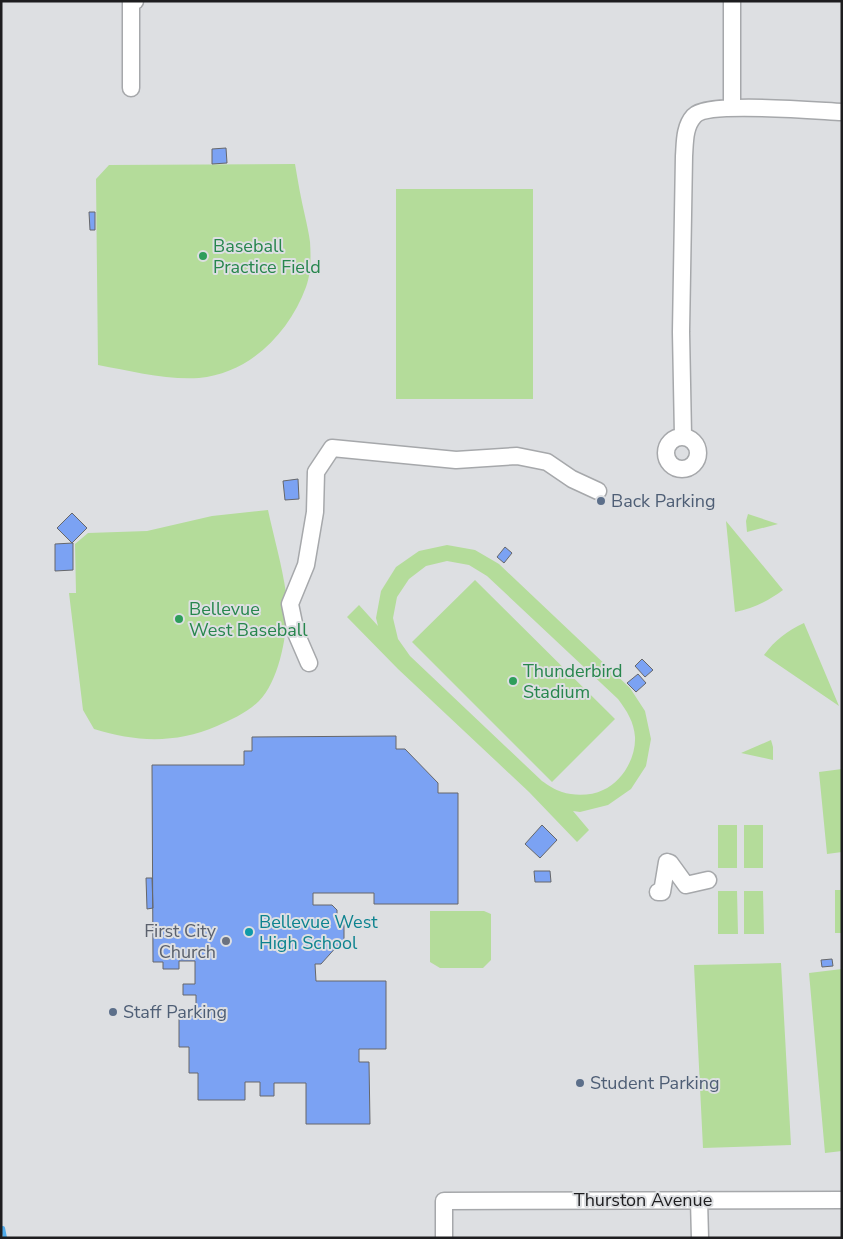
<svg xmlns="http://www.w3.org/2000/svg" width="843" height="1239" viewBox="0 0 843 1239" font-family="'Nunito Sans',sans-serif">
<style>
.green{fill:#b4dc9a;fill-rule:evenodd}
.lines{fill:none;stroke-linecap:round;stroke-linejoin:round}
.stream{stroke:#50acec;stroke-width:4}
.building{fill:#7ba2f3;stroke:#66676a}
.minor-casing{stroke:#a6a8ab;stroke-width:19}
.minor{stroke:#fff;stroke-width:16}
.leisure-dot{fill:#2e9e5b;stroke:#dddfe2;stroke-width:2}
.service-dot{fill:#5c6f8a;stroke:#dddfe2;stroke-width:2}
.culture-dot{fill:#0f9aa8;stroke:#dddfe2;stroke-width:2}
.worship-dot{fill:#6b7280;stroke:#dddfe2;stroke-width:2}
.labels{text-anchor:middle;stroke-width:4;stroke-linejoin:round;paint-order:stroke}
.leisure-label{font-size:18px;fill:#27864d;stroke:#dddfe2;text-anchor:start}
.service-label{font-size:18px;fill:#4e5e75;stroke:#dddfe2;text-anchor:start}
.culture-label{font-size:18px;fill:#0d838f;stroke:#dddfe2;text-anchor:start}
.worship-label{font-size:18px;fill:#5b616d;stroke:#dddfe2;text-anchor:end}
.street-label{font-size:18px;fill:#1d1d1f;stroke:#dddfe2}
</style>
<rect width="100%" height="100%" fill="#dddfe2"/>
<!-- green -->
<path class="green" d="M 295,164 C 298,182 301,199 305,216 C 307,225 309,234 310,242 C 311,256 311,274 306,287 C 289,333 250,373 199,378 C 165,380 131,371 98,365 L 96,179 L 109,165 Z
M 396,189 L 533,189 L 533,399 L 396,399 Z
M 268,510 C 274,538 282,565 286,593 C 290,623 281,679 259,701 C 248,712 231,720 217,726 C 175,744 136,742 94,729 L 83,710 L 69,593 L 76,593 L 75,544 L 88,533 L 147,531 L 212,516 Z
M 748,514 L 778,524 L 747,532 L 746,521 Z
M 726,521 L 783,590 C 768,601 753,609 735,612 Z
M 447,545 L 475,550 L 499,564 L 630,688 L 645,711 L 651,739 L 646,766 L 631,789 L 608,805 L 580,812 L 573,811 L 589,830 L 577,842 L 529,792 L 398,669 L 347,617 L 359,605 L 378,626 L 376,618 L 381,591 L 396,567 L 419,551 ZM 447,561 L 469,565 L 487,576 L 618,699 C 627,711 634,722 635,737 C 636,758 622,782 603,790 C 591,796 574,796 562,792 C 555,790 548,785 542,781 L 410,656 L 398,639 L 393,618 L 397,597 L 409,579 L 426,566 Z
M 475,580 L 615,719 L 552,782 L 412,642 Z
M 804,623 L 839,706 L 764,655 C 775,640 787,631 804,623 Z
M 771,740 L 773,747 L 773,760 L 741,753 Z
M 842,769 L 842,852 L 827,854 L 819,772 Z
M 718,825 L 737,825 L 737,868 L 718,868 Z
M 744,825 L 763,825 L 763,868 L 744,868 Z
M 835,890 L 842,890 L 842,933 L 835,933 Z
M 718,891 L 737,891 L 738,934 L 718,934 Z
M 744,891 L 763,891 L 764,934 L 744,934 Z
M 430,911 L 484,911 L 491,914 L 491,960 L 483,968 L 440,968 L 430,962 Z
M 781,963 L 791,1145 L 703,1148 L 694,965 Z
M 842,969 L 842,1151 L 825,1153 L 809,973 Z"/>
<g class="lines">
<!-- stream -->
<path class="stream" d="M 3,1228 L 5,1238"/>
</g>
<!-- building -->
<path class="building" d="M 226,148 L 227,163 L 212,164 L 212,149 Z
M 89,212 L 95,212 L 95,230 L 90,230 Z
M 298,479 L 299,499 L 285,500 L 283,481 Z
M 72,513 L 87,528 L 72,543 L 57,528 Z
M 73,543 L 73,570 L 55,571 L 55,544 Z
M 505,547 L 512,553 L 504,563 L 497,557 Z
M 642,659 L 653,670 L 645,677 L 635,666 Z
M 638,674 L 646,683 L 636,692 L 627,683 Z
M 396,736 L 396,749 L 405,749 L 438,783 L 438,793 L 458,793 L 458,904 L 374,904 L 374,893 L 313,893 L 313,905 L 332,905 L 337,910 L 337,921 L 344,920 L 344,944 L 339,944 L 321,964 L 315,964 L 316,981 L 386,981 L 386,1049 L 359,1049 L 359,1062 L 369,1062 L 370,1124 L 306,1124 L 306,1083 L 274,1083 L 274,1096 L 260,1096 L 260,1082 L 245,1082 L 245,1100 L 198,1100 L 198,1073 L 189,1073 L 189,1047 L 179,1047 L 179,1016 L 196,1016 L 196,995 L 183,995 L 183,984 L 195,984 L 195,961 L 179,961 L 179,969 L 163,969 L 163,962 L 153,962 L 152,765 L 244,765 L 244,751 L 252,751 L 252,737 Z
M 542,825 L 557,840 L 540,858 L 525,844 Z
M 534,871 L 550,871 L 551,882 L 535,882 Z
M 146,878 L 152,878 L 153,908 L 147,909 Z
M 832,959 L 833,966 L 822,967 L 821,960 Z"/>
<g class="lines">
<!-- minor casing -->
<g class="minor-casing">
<path id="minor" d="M 732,1 L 732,107
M 131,88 L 131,1 L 135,1
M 683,436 L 681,332 L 684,156 C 685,143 684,127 694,116 C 707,101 818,111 842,112
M666 453a16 16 0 1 1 32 0a16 16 0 1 1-32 0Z
M 309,663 L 296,633 L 290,604 L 306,565 L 315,512 L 316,472 L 332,448 L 456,460 L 517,456 L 547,462 L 572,479 L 598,491
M 658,892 L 662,892 L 667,862 L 670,863 L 686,885 L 708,880
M 699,1200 L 700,1238
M 444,1238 L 444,1201 L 842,1200"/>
</g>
<!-- minor -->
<use href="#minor" class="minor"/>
</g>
<!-- markers -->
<g class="leisure-dot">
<circle cx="203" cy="256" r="5"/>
<circle cx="179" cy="619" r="5"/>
<circle cx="513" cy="681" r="5"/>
</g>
<g class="service-dot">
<circle cx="601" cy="501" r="5"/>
<circle cx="113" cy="1012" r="5"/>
<circle cx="580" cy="1083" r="5"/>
</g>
<circle class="culture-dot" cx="249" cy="932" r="5"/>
<circle class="worship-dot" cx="226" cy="941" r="5"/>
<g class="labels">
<!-- leisure labels -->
<g class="leisure-label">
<text x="213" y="252">Baseball<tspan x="213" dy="21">Practice Field</tspan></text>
<text x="189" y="615">Bellevue<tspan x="189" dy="21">West Baseball</tspan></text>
<text x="523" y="677">Thunderbird<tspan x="523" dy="21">Stadium</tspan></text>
</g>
<!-- service labels -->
<g class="service-label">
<text x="611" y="507">Back Parking</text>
<text x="123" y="1018">Staff Parking</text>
<text x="590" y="1089">Student Parking</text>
</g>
<!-- culture labels -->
<g class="culture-label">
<text x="259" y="928">Bellevue West<tspan x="259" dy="21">High School</tspan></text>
</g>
<!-- worship labels -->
<g class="worship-label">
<text x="216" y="937">First City<tspan x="216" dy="21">Church</tspan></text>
</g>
<!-- street labels -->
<g class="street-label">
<text x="643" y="1206">Thurston Avenue</text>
</g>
</g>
<!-- border -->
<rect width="843" height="1239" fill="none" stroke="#1d1d1f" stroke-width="5"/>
</svg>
